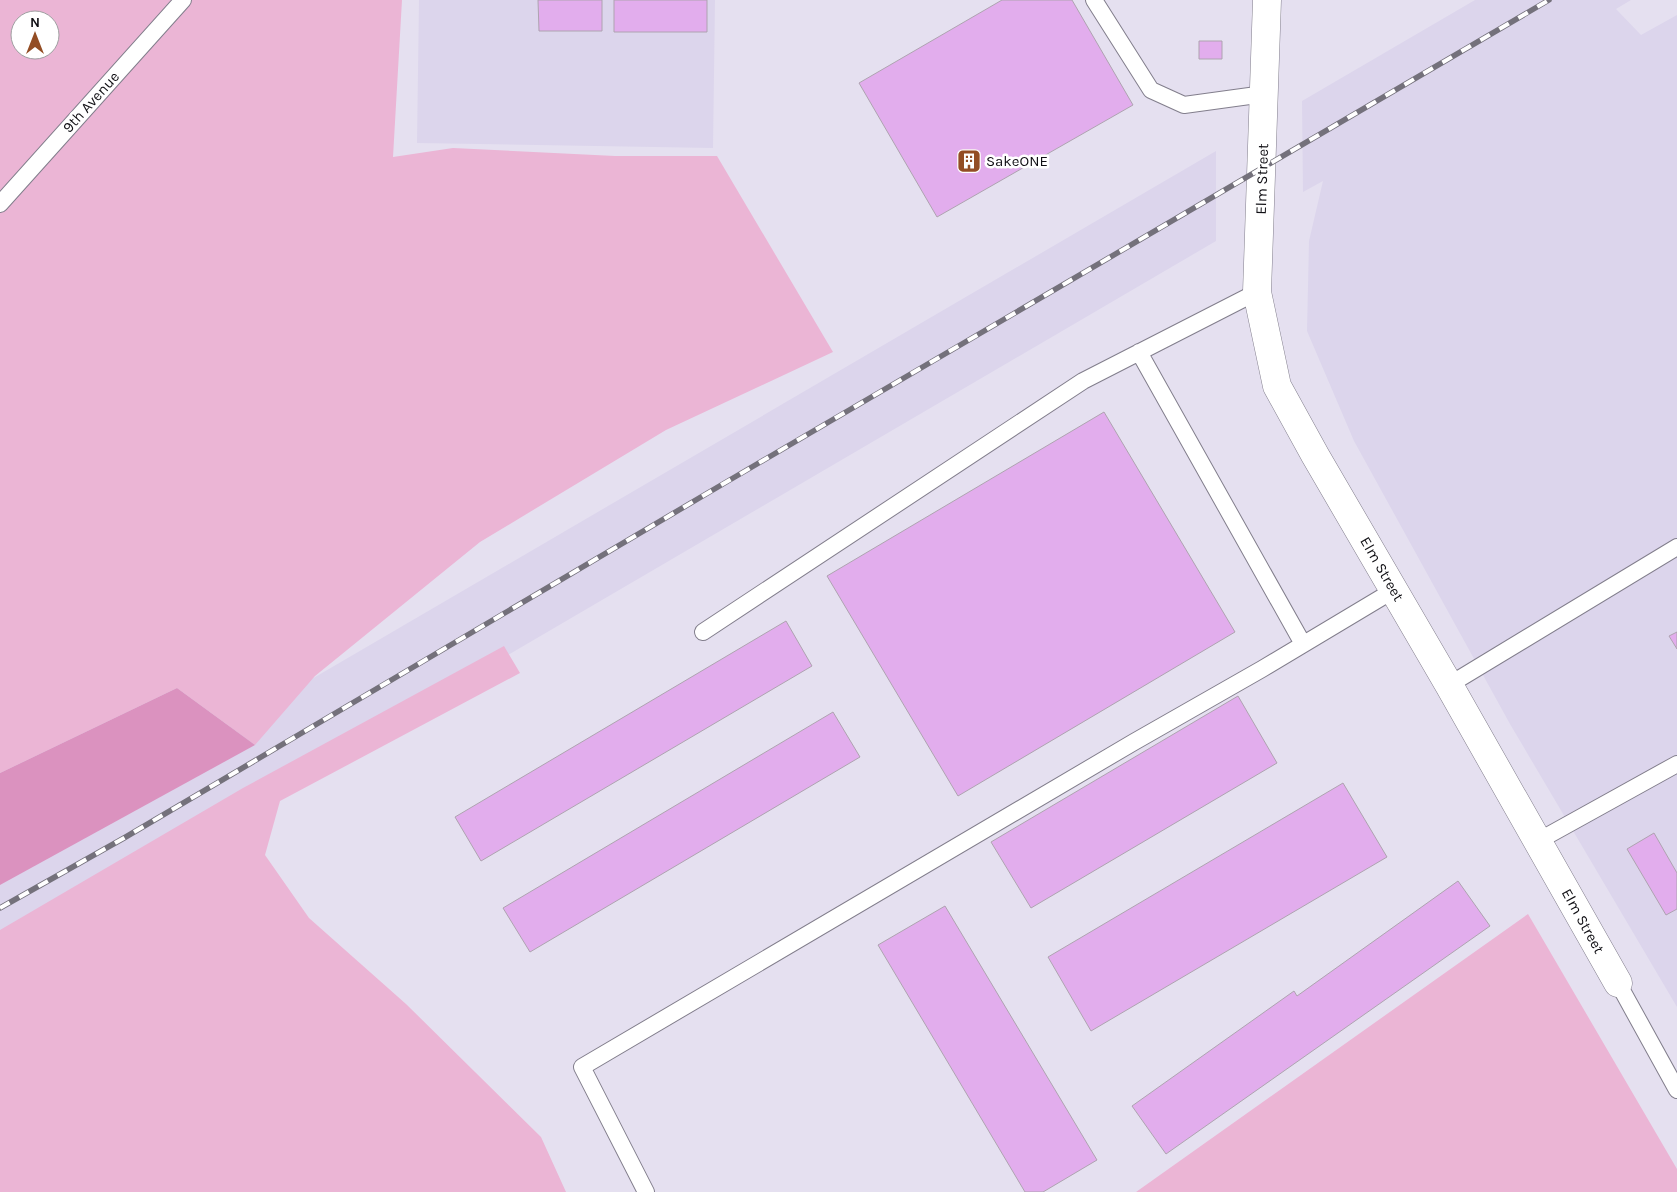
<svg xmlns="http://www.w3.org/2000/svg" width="1677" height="1192" viewBox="0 0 1677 1192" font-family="Karla,sans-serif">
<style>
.built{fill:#dcd5ec}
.green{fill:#ebb5d5;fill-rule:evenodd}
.forest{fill:#db92bf}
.building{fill:#e2aded;stroke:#aea3b0}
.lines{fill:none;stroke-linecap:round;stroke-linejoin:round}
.lane-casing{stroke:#827e8c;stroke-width:18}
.street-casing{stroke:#827e8c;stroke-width:29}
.lane{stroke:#fff;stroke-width:16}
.street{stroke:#fff;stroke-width:28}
.rail-casing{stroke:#74717b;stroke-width:5.5}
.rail{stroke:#fff;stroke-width:4;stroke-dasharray:11;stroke-linecap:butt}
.labels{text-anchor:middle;stroke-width:5;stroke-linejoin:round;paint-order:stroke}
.street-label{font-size:15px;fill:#100f14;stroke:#fff}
.poi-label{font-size:15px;fill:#100f14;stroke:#fff;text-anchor:start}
</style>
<rect width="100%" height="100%" fill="#e5e0f0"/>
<!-- built -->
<path class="built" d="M 419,0 L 715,0 L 713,148 L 417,143 Z
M 1475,0 L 1631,0 L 1616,9 L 1641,35 L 1677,15 L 1677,1007 L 1510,724 L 1354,441 L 1307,331 L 1309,241 L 1323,181 L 1303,192 L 1302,101 Z
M 1216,151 L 1216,241 L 0,952 L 0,861 Z"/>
<!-- green -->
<path class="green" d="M 0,0 L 402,0 L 393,157 L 453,148 L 615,156 L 717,156 L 833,352 L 666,430 L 480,542 L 315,676 L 255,745 L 177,688 L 0,773 ZM 20,20 L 50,20 L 50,50 L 20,50 Z
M 504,646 L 520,673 L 280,801 L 265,855 L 309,918 L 406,1004 L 541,1137 L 566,1192 L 0,1192 L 0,930 L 243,788 Z
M 1528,914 L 1677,1169 L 1677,1192 L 1136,1192 Z"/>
<!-- forest -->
<path class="forest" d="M 177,688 L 255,745 L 0,885 L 0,773 Z"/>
<!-- building -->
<path class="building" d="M 538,0 L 602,0 L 602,31 L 539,31 Z
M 614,0 L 707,0 L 707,32 L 614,32 Z
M 1002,0 L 1072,0 L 1133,105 L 937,217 L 859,83 Z
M 1199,41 L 1222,41 L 1222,59 L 1199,59 Z
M 1104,412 L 1235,632 L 958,796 L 827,576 Z
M 786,621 L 812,666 L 481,861 L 455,817 Z
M 1677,632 L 1677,649 L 1669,636 Z
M 1238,696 L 1277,763 L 1031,908 L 991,842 Z
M 833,712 L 860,757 L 530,952 L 503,908 Z
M 1343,783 L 1387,857 L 1091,1031 L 1048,957 Z
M 1654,833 L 1677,873 L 1677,909 L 1666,915 L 1627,849 Z
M 1458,881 L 1490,926 L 1166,1154 L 1132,1106 L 1294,991 L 1297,996 Z
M 945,906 L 1097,1160 L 1043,1192 L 1025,1192 L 878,945 Z"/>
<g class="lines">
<!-- lane casing -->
<g class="lane-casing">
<path id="lane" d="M 1094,0 L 1151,90 L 1184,105 L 1264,94
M 0,204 L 183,0
M 1139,352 L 1303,644
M 703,632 L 1083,381 L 1257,292
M 1449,685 L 1677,547
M 1538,841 L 1677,764
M 1618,983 L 1677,1090
M 646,1192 L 582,1067 L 1134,742 L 1262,669 L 1394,590"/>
</g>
<!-- street casing -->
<g class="street-casing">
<path id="street" d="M 1267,0 L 1257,292 L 1277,386 L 1315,455 L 1449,685 L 1618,983"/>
</g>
<!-- lane -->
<use href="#lane" class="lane"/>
<!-- street -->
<use href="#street" class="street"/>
<!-- rail casing -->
<g class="rail-casing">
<path id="rail" d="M 0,908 L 124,838 L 728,481 L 1549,0"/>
</g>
<!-- rail -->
<use href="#rail" class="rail"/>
</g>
<!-- icons -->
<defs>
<g id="building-square" transform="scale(1.25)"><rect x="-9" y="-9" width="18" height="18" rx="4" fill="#934d24" stroke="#fff"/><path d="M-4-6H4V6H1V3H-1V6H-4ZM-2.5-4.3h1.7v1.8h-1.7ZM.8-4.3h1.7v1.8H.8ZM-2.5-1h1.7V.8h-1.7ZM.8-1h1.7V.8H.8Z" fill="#fff"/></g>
</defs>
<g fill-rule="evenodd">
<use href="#building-square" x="969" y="161"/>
</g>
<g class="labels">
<!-- street labels -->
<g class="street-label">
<text transform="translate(91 102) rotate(-48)" y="5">9th Avenue</text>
<text transform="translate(1262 179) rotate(-88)" y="5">Elm Street</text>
<text transform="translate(1382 569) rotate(60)" y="5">Elm Street</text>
<text transform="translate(1583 921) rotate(61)" y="5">Elm Street</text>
</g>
<!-- poi labels -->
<g class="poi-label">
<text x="986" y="166">SakeONE</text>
</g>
</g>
<!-- north arrow -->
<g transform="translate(35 35)"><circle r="24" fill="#ffffff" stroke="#9f9fa1"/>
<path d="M0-4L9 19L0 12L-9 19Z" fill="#934d24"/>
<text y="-8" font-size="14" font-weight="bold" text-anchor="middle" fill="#100f14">N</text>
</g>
</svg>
